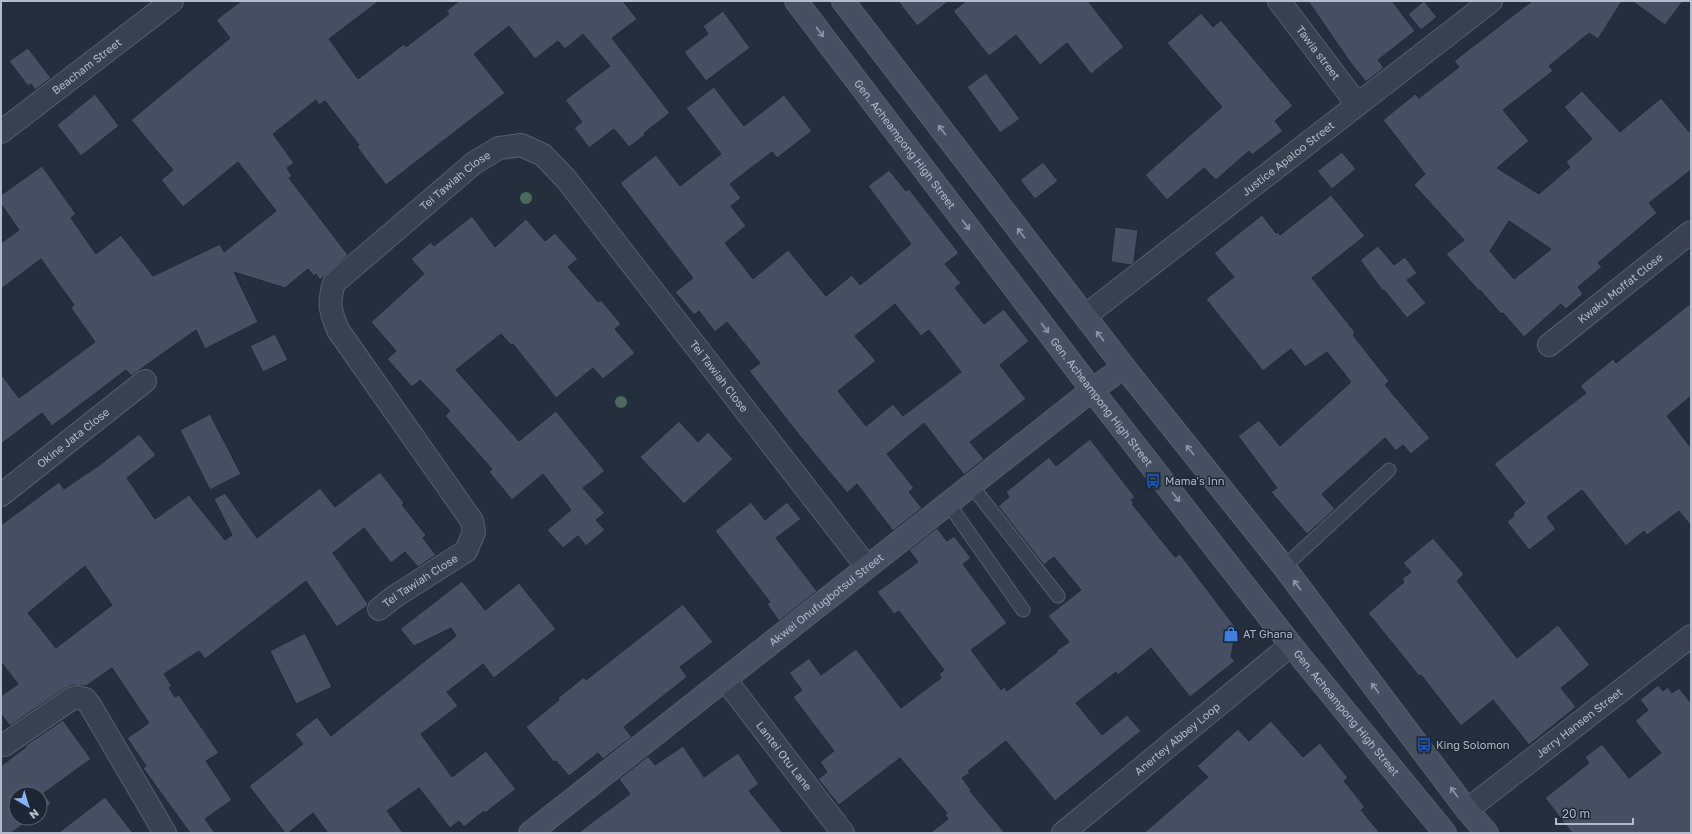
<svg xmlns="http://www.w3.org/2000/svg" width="1692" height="834" viewBox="0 0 1692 834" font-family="'Golos Text',sans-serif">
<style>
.building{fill:#455162;stroke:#1f2835;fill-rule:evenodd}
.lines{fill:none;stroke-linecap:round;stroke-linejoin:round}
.lane-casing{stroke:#565f6c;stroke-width:15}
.street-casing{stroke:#565f6c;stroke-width:24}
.secondary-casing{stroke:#565f6c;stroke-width:24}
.lane{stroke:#38414e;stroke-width:13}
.street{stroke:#38414e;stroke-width:22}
.secondary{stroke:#465061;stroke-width:22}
.tree{fill:#4b6a5d}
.oneway{stroke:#8e96a5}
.labels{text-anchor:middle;stroke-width:3;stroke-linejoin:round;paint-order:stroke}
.street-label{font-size:11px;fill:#b4bcc9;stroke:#1d2633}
.poi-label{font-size:11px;fill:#b4bcc9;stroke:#1d2633;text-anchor:start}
</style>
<rect width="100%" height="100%" fill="#242f3e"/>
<!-- building -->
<path class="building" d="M 241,1 L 379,1 L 329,39 L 358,79 L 404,44 L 406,47 L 449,14 L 446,11 L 459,1 L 623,1 L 637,19 L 612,38 L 670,113 L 644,133 L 645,135 L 629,147 L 614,129 L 589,148 L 574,128 L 582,122 L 565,100 L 610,66 L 583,34 L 565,49 L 558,41 L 535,59 L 509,26 L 474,54 L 505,93 L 386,185 L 357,147 L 359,145 L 325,101 L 319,105 L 316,100 L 273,134 L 294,163 L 287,168 L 292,176 L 289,178 L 348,255 L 320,280 L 316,274 L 314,276 L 308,269 L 285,288 L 234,272 L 258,322 L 205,349 L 196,330 L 131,376 L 126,370 L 52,426 L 42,413 L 1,444 L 1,374 L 19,398 L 95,342 L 71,308 L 74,305 L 41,259 L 1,289 L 1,243 L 19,230 L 1,204 L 1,195 L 42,166 L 76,214 L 71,218 L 96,254 L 121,235 L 153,276 L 220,244 L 224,252 L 276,211 L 238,162 L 183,207 L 161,180 L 173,170 L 131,120 L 230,38 L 216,20 Z
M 898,1 L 949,1 L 917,26 Z
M 966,1 L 1088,1 L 1124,47 L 1091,74 L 1067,43 L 1040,65 L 1016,35 L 989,56 L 953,11 Z
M 1308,1 L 1392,1 L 1415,31 L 1378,60 L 1384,68 L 1366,82 L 1350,62 Z
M 1424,1 L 1437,17 L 1421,30 L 1408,14 Z
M 1532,1 L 1622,1 L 1598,39 L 1589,33 L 1549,66 L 1553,71 L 1503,110 L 1529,141 L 1497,168 L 1539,194 L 1570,167 L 1566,162 L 1592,139 L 1564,107 L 1582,91 L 1620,132 L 1661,98 L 1691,134 L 1691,170 L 1649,203 L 1657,213 L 1598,263 L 1602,267 L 1578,287 L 1583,294 L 1566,309 L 1561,304 L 1524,337 L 1503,313 L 1501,314 L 1480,290 L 1479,291 L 1446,254 L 1464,240 L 1414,185 L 1425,174 L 1383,120 L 1415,94 L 1419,98 L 1459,67 L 1454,61 ZM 1509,221 L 1551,249 L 1514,279 L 1490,251 Z
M 1632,1 L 1683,1 L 1665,25 Z
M 723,11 L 750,48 L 706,81 L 684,52 L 708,34 L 703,26 Z
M 1201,13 L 1213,27 L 1221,20 L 1293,106 L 1275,121 L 1283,131 L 1252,155 L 1249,151 L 1216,180 L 1204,168 L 1167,200 L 1145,175 L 1222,107 L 1167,43 Z
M 28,48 L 51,78 L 35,90 L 31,84 L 28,86 L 9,61 Z
M 986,73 L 1020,119 L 1000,133 L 967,87 Z
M 714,87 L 744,126 L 784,95 L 812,131 L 777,158 L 772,152 L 730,184 L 741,198 L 731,206 L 746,226 L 725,243 L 753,279 L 788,250 L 826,296 L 852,275 L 860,285 L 911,244 L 868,186 L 889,170 L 906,191 L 909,189 L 959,253 L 945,264 L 961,283 L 955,288 L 984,324 L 1004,309 L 1029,341 L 1000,365 L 1026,399 L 970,442 L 984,459 L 964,475 L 924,423 L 887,454 L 914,488 L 909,492 L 922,508 L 893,531 L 857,484 L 847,493 L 800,436 L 749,371 L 760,363 L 727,322 L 715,332 L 699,311 L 694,315 L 675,292 L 693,278 L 620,183 L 656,155 L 680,186 L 721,154 L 686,108 ZM 895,304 L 921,336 L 929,330 L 961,372 L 903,416 L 893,404 L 866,426 L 838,391 L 876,361 L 855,336 Z
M 95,94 L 119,126 L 81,156 L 57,125 Z
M 1342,152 L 1356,169 L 1332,189 L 1317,171 Z
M 1043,162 L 1058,181 L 1035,199 L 1020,180 Z
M 1331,195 L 1365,236 L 1312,278 L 1354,331 L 1355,334 L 1353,335 L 1389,381 L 1385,385 L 1430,438 L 1411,454 L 1403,445 L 1396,451 L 1385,438 L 1322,494 L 1335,509 L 1307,534 L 1271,492 L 1277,488 L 1238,436 L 1259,420 L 1280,446 L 1351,382 L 1327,352 L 1305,367 L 1291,349 L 1263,371 L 1206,299 L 1234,277 L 1214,253 L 1262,215 L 1276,233 L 1278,232 L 1280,235 Z
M 472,216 L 495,247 L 526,219 L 545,241 L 555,233 L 578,259 L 568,267 L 598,302 L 601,300 L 621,324 L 615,329 L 635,353 L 603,379 L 593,368 L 556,398 L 513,344 L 511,345 L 501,334 L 456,370 L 519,441 L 556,411 L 605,471 L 583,488 L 605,513 L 596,520 L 605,530 L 586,546 L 578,536 L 563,548 L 547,530 L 571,510 L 543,474 L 512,500 L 489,472 L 492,469 L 445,416 L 450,411 L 420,380 L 412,387 L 387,359 L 396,351 L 371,322 L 424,274 L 411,259 L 431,242 L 434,246 Z
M 1115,227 L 1138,230 L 1134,262 L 1131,265 L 1111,262 Z
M 1378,246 L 1394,265 L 1405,257 L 1417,273 L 1407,280 L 1426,303 L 1407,318 L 1384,290 L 1383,291 L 1360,260 Z
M 1691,303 L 1691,396 L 1667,416 L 1691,448 L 1691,526 L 1679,511 L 1647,535 L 1644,531 L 1626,546 L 1582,490 L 1547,517 L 1556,529 L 1529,550 L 1507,522 L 1514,516 L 1513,513 L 1525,503 L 1494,464 L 1586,393 L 1580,386 L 1613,359 L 1616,363 Z
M 275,334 L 288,360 L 263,372 L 250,346 Z
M 210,414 L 241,474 L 210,490 L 180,430 Z
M 679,421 L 698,442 L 708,432 L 733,459 L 684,504 L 640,457 Z
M 139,434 L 156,455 L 127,478 L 155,519 L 189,495 L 225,540 L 232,535 L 214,499 L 225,493 L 257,538 L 320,488 L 335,507 L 380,472 L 404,503 L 402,505 L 426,535 L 423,538 L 436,555 L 418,567 L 405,552 L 391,563 L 364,528 L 333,553 L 368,604 L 367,606 L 337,627 L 306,581 L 205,659 L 199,651 L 164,674 L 172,686 L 169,688 L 175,697 L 179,695 L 219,753 L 206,761 L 232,800 L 205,819 L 215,833 L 190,833 L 143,768 L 146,766 L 127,738 L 149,723 L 112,668 L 86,686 L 73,685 L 64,689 L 10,726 L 1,714 L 1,696 L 18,684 L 1,662 L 1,525 L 59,482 L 64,489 L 101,464 ZM 85,566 L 112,605 L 56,648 L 28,613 Z
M 1090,439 L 1135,497 L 1131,500 L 1134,503 L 1132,504 L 1175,557 L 1180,554 L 1236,628 L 1231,657 L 1235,661 L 1190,697 L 1151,648 L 1118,675 L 1116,672 L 1076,703 L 1102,735 L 1127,715 L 1141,731 L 1055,801 L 1006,741 L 968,771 L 970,773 L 962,778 L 971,790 L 970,791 L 1005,833 L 930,833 L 948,819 L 945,815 L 947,813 L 900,758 L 839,805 L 818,779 L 827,772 L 820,762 L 834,751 L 793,697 L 802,690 L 789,673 L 809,658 L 821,675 L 856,649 L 901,708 L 941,678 L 939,674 L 944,670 L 899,611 L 894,614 L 877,592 L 918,562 L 909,550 L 937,528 L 947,541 L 954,536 L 971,558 L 963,564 L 1007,623 L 971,650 L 1001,690 L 1004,687 L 1007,691 L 1057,652 L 1056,651 L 1069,642 L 1048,616 L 1081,590 L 1054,557 L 1044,565 L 998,506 L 1009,497 L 1006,492 L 1049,457 L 1056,466 Z
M 751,502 L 765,520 L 787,502 L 801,519 L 776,538 L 817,591 L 779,621 L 767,604 L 770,602 L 715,531 Z
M 1433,538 L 1464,574 L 1457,581 L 1517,658 L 1558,625 L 1590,665 L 1561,688 L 1576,707 L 1529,745 L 1493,700 L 1461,726 L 1421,675 L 1419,676 L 1368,613 L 1404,582 L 1402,579 L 1411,572 L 1403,563 Z
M 462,581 L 485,610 L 519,583 L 556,629 L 494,678 L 483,664 L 447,692 L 458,706 L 421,734 L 452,777 L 486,751 L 516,789 L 485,813 L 484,811 L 464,827 L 459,821 L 450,828 L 419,788 L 387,811 L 403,833 L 328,833 L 313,813 L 288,833 L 285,833 L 249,786 L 303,744 L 295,734 L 317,717 L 331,736 L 456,636 L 451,628 L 414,646 L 400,629 Z
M 683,604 L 713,642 L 680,667 L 687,677 L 624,727 L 632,737 L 603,759 L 598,753 L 569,776 L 556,761 L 554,762 L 526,727 L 559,700 L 558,698 L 584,677 L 586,680 Z
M 305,633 L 332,687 L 296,704 L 270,651 Z
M 1658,685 L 1663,691 L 1668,687 L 1672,693 L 1679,688 L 1691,703 L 1691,833 L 1572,833 L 1545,798 L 1589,763 L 1585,757 L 1602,744 L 1629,778 L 1661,753 L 1635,721 L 1648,710 L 1640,700 Z
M 63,720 L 91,759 L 44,793 L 51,804 L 40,812 L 40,794 L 16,794 L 16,818 L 32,818 L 11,833 L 1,833 L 1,766 L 26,747 L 25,746 Z
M 1271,721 L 1303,757 L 1320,743 L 1348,778 L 1344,781 L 1365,807 L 1361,810 L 1380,833 L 1144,833 L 1208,777 L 1197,766 L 1238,729 L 1249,741 Z
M 683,746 L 704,777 L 738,753 L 759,784 L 749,791 L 783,833 L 578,833 L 630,794 L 619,779 L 648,756 L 655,765 Z
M 105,797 L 133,833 L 58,833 Z"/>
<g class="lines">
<!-- lane casing -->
<g class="lane-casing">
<path id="lane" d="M 971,485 L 1058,596
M 948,503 L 1023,610
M 1284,567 L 1389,470"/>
</g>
<!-- street casing -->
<g class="street-casing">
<g id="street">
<path id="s1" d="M 1279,1 L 1357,104"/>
<path id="s2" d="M 1,132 L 172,1"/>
<path id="s3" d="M 1085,316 L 1491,1"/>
<path id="s4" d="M 1549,345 L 1691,232"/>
<path id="s5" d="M 1,495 L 145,381"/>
<path id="s6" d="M 379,609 L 394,597 L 466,551 L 474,532 L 472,521 L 338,330 C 330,310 328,304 334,283 L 474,163 L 499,148 L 521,145 L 543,155 L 566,179 L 867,567"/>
<path id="s7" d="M 725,679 L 843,833"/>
<path d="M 4,745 L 71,699 L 77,697 L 85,699 L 90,705 L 165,833"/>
<path id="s8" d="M 1467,810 L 1691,636"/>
<path id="s9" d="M 1063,833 L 1291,645"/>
</g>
</g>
<!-- secondary casing -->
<g class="secondary-casing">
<g id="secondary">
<path id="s10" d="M 796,1 L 1092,390 L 1291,645 L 1445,833"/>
<path d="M 843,1 L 1124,367 L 1284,567 L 1467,810 L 1487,833"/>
<path id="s11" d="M 530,833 L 1092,390 L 1124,367"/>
</g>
</g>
<!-- lane -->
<use href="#lane" class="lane"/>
<!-- street -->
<use href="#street" class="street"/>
<!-- secondary -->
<use href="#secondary" class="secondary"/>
</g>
<!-- trees -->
<g class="tree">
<circle cx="526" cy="198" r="6"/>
<circle cx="621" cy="402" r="6"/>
</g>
<!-- one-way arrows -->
<defs><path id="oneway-shaft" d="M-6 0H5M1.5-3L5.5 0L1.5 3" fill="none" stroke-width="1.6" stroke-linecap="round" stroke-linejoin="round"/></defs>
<g class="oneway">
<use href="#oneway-shaft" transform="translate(820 32) rotate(53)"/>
<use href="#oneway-shaft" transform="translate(942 130) rotate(-127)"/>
<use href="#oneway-shaft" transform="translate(966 225) rotate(53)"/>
<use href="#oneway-shaft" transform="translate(1021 233) rotate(-127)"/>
<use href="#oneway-shaft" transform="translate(1045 328) rotate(53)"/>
<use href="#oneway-shaft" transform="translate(1100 336) rotate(-128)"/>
<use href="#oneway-shaft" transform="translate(1190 450) rotate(-129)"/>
<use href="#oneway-shaft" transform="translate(1176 497) rotate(52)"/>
<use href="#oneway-shaft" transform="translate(1297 585) rotate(-127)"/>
<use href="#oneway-shaft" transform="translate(1375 688) rotate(-127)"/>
<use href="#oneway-shaft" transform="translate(1454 792) rotate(-127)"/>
</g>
<!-- icons -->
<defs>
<g id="bus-bare" transform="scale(1.2)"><path d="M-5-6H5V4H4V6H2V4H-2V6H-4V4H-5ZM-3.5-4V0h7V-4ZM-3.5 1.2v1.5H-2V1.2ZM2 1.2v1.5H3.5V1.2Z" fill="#1a4fb4" stroke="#1d2633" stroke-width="2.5" paint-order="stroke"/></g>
<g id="shop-bare" transform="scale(1.2)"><path d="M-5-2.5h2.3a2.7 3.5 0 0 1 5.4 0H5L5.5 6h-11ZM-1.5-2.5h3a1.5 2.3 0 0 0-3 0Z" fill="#3f7fe0" stroke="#1d2633" stroke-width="2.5" paint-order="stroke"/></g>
</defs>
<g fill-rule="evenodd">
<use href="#bus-bare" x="1153" y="481"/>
<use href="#shop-bare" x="1231" y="634"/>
<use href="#bus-bare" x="1424" y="745"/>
</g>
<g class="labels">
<!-- street labels -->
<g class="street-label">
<text dy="4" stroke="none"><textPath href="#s1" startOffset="65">Tawia street</textPath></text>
<text dy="4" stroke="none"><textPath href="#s2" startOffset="108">Beacham Street</textPath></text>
<text dy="4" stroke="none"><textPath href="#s10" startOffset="180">Gen. Acheampong High Street</textPath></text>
<text dy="4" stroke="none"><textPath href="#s3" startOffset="257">Justice Apaloo Street</textPath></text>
<text dy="4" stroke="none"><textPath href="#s6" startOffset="577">Tei Tawiah Close</textPath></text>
<text dy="4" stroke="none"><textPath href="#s4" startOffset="91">Kwaku Moffat Close</textPath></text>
<text dy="4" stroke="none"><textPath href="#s6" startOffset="961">Tei Tawiah Close</textPath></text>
<text dy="4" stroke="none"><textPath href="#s10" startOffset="504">Gen. Acheampong High Street</textPath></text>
<text dy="4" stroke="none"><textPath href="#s5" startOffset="92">Okine Jata Close</textPath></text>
<text dy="4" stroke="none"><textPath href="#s6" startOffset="50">Tei Tawiah Close</textPath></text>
<text dy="4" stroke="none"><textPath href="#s11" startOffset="377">Akwei Onufugbotsui Street</textPath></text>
<text dy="4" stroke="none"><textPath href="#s10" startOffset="900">Gen. Acheampong High Street</textPath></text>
<text dy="4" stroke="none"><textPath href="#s8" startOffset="142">Jerry Hansen Street</textPath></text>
<text dy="4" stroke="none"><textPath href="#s9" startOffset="148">Anertey Abbey Loop</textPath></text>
<text dy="4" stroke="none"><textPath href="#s7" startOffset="97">Lantei Otu Lane</textPath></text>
</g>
<!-- poi labels -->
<g class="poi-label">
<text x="1165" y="485">Mama's Inn</text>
<text x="1243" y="638">AT Ghana</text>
<text x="1436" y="749">King Solomon</text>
</g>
</g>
<!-- border -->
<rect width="1692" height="834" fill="none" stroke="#b4bcc9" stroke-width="4"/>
<!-- north arrow -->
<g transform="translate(28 806) rotate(142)"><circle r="19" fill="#1d2633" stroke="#59626f"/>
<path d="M0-3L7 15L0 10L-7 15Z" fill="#8ab4f8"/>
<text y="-6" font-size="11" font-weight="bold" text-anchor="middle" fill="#b4bcc9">N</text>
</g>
<!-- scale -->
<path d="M1556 818v6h77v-6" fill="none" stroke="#b4bcc9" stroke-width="2"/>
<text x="1562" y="818" font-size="12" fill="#b4bcc9" stroke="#1d2633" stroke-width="3" paint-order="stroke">20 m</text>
</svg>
